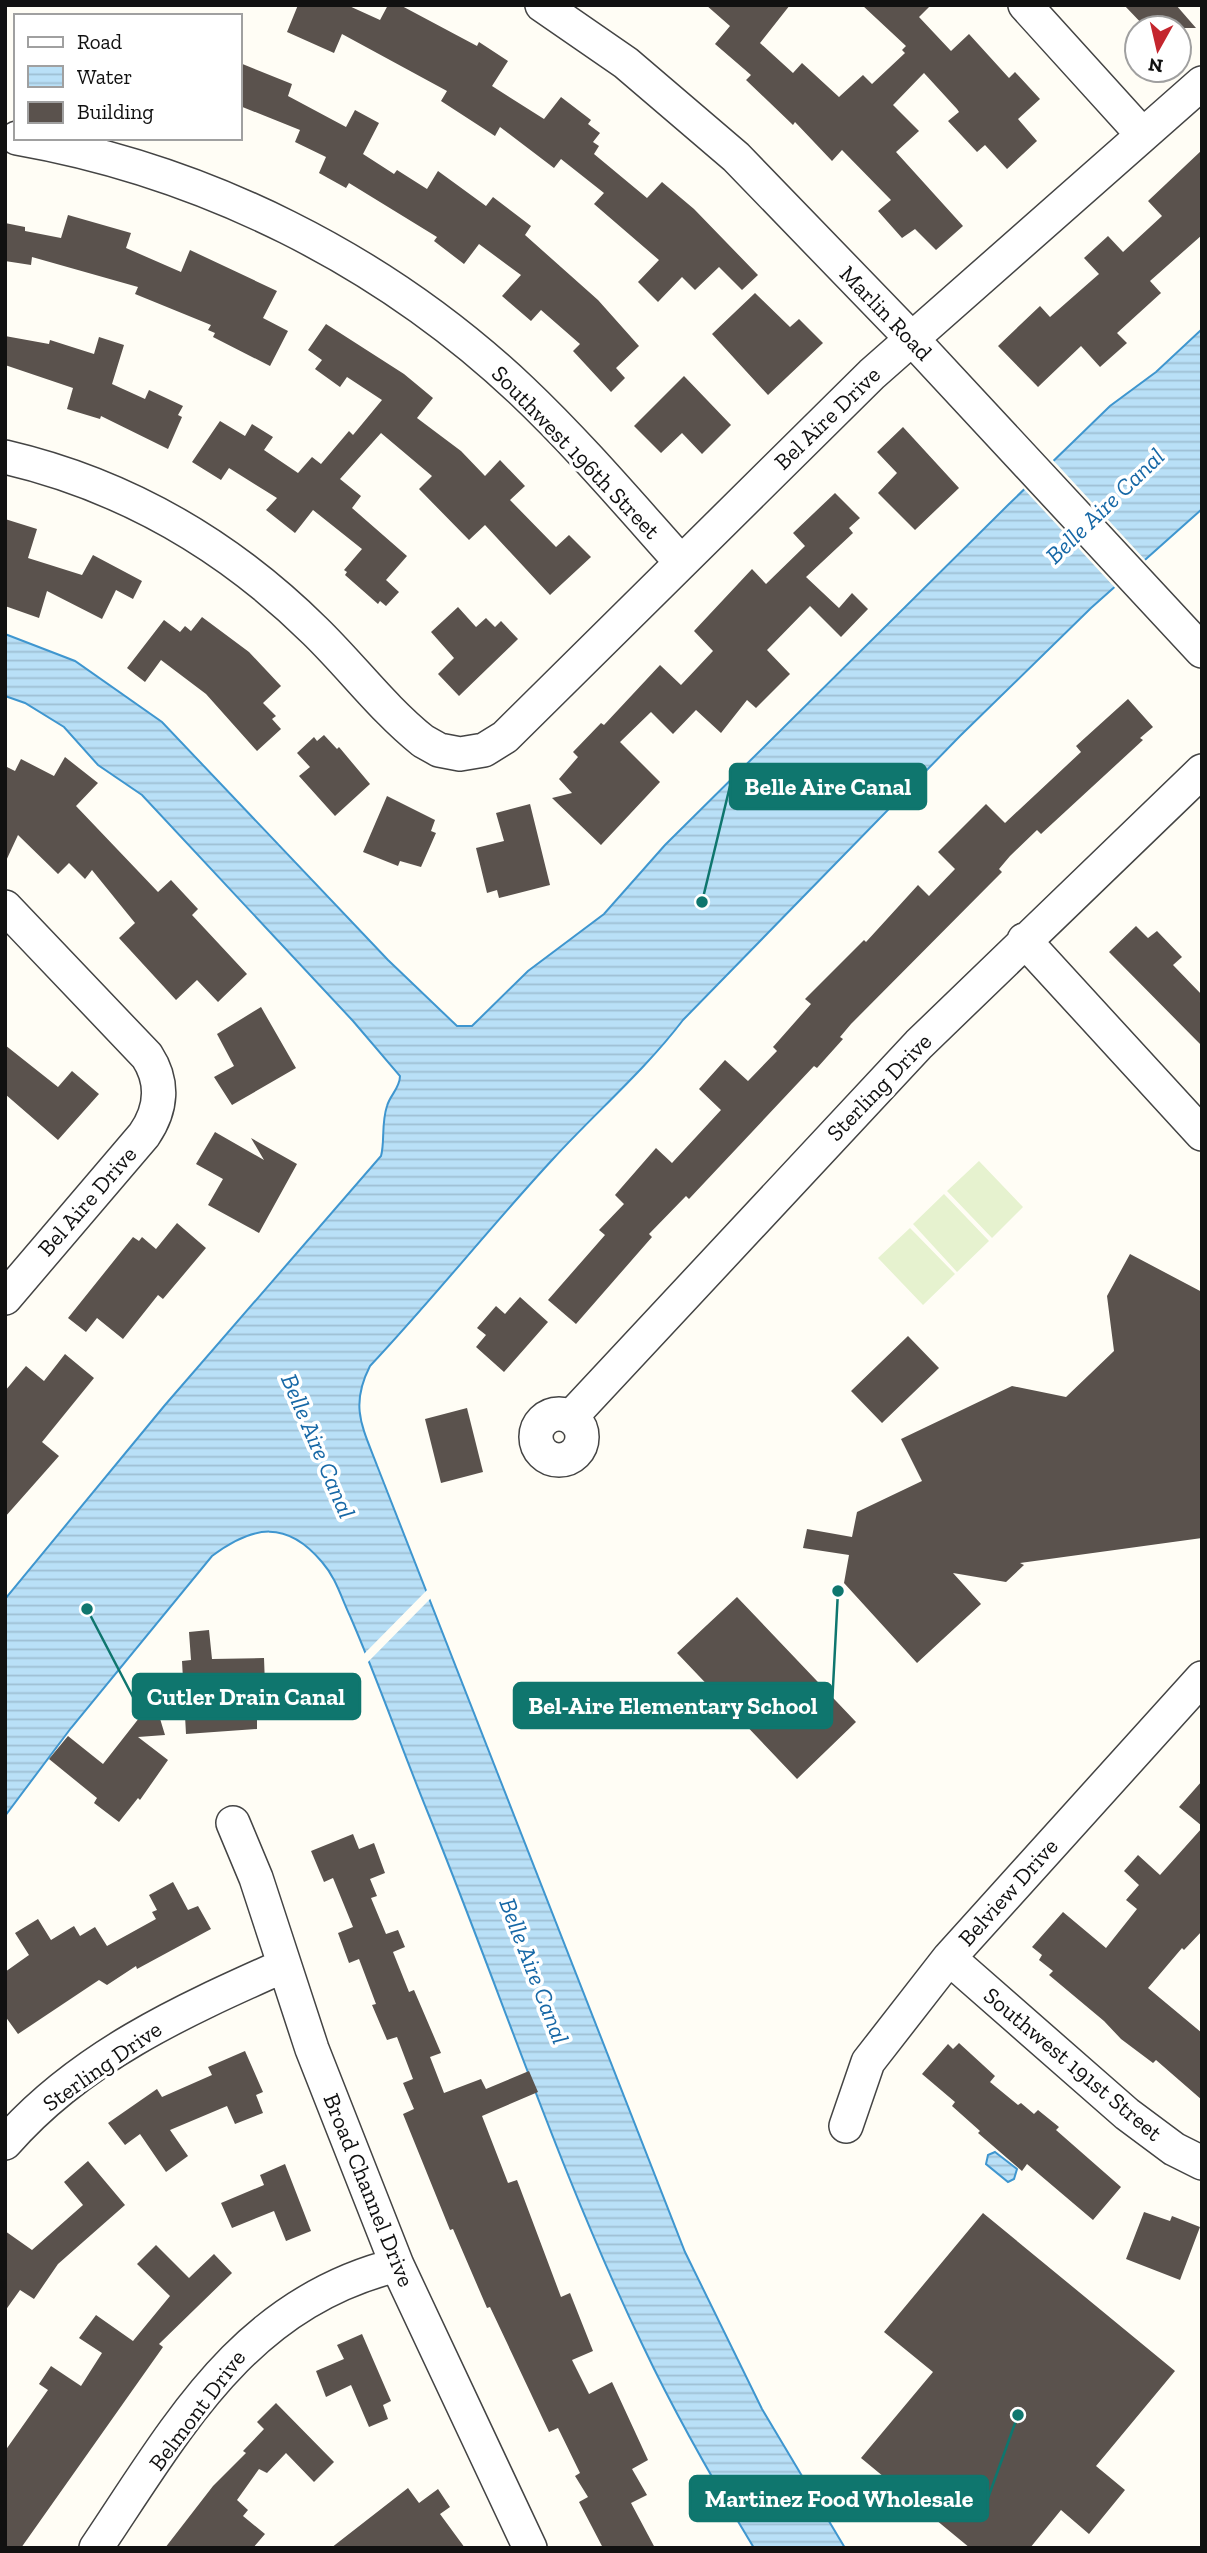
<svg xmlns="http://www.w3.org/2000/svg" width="1207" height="2553" viewBox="0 0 1207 2553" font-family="'Zilla Slab',serif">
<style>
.pitch{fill:#e6f2cf}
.water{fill:url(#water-rules);stroke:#3f96cf;stroke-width:2}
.pier{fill:#fffdf5}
.building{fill:#5a524d}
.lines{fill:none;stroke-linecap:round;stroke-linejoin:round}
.minor-casing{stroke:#444;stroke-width:36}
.minor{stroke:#fff;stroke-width:33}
.labels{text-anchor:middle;stroke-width:7;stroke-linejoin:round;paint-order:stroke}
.street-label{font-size:23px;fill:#111;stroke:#fff}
.water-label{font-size:24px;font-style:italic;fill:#1768a6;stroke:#fff}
.leader{fill:none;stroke:#0f766e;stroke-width:2.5}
.callout-dot{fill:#0f766e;stroke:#fff;stroke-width:2.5}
.callout{fill:#0f766e;stroke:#0f766e;stroke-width:2.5}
.callout-label{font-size:24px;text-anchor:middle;font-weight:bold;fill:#fff}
</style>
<defs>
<pattern id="water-rules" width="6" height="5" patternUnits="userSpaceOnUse" patternTransform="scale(1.75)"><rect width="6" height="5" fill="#b9e0f7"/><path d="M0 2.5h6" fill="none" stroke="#9ebfd3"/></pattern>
</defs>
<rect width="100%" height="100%" fill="#fffdf5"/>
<!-- pitch -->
<path class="pitch" d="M 979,1161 L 1023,1207 L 992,1238 L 947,1191 Z
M 944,1194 L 989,1241 L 957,1272 L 913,1224 Z
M 910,1228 L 955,1274 L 923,1305 L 878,1258 Z"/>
<!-- water -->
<path class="water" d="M 1202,329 L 1202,509 L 1091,608 L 960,736 L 683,1020 C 645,1070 595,1113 553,1159 C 490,1227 433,1299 370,1366 C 349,1407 363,1428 378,1468 L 685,2252 L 762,2409 L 845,2548 L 754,2548 C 714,2482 676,2416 643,2346 C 560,2174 500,1990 428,1813 C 401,1747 378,1680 350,1616 C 341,1597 336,1578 322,1562 C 287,1520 253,1525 212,1556 L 71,1728 L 5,1816 L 5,1599 L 165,1405 L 381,1156 C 385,1142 381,1124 387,1106 C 390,1095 400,1088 400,1076 L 353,1021 L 142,795 L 98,765 L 64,727 L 25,703 L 5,696 L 5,634 L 75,661 L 162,722 L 388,960 L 457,1026 L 472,1026 L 528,971 L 604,914 L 665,845 L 1008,505 L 1110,406 L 1156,372 Z
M 995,2152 L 1017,2169 L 1014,2179 L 1008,2182 L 986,2164 L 988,2155 Z"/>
<!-- pier -->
<path class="pier" d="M 1052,459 L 1148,563 L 1117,590 L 1022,487 Z
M 429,1588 L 432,1597 L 367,1663 L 363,1655 Z"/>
<!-- building -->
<path class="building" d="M 298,5 L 347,5 L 380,20 L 388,5 L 400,5 L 477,46 L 479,42 L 508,61 L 492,86 L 544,119 L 561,97 L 591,120 L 588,124 L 600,133 L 593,142 L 599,146 L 594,154 L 647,198 L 662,182 L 694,209 L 758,275 L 742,290 L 719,267 L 695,290 L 682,277 L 658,302 L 638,282 L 659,260 L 594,204 L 604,193 L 561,159 L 554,168 L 500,127 L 495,136 L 441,101 L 447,91 L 342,34 L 334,53 L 287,32 Z
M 706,5 L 790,5 L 760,43 L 793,73 L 802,63 L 839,97 L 863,75 L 872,84 L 905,53 L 902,50 L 906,46 L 862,5 L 931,5 L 919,17 L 951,51 L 969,34 L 1009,78 L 1015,72 L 1040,99 L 1018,119 L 1037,141 L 1007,169 L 985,145 L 977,152 L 948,121 L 959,112 L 957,109 L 924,73 L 893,105 L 919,131 L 896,152 L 963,226 L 936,250 L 915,229 L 902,238 L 878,211 L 891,200 L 842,150 L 832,161 L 795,122 L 793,125 L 746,80 L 751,75 L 715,44 L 730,26 Z
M 1124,5 L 1176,5 L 1196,28 L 1146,28 Z
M 240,63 L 292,84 L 288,96 L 346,127 L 355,110 L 379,123 L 363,154 L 394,174 L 397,170 L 427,189 L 438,171 L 486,206 L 493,197 L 531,226 L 525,235 L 598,300 L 639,346 L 616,368 L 625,378 L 611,392 L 573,351 L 580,344 L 541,310 L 531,321 L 502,296 L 521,275 L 479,244 L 464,264 L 434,241 L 437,237 L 349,183 L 346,188 L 319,173 L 326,157 L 295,142 L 300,130 L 240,106 Z
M 1202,150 L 1202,235 L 1150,281 L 1161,293 L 1117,333 L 1127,343 L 1100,367 L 1081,346 L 1038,387 L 998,346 L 1040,306 L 1050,317 L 1099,274 L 1084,258 L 1108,236 L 1123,252 L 1162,216 L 1148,201 Z
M 68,215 L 131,233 L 126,248 L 181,272 L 190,250 L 277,291 L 263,318 L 288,331 L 270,366 L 213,337 L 215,333 L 208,330 L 211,325 L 135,294 L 138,287 L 32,257 L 31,265 L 5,261 L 5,223 L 25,227 L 25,231 L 61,238 Z
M 755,293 L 790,327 L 799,319 L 823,343 L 768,395 L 712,334 Z
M 326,324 L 404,374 L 433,398 L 417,418 L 461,451 L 485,476 L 500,460 L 525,486 L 510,500 L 556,547 L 569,535 L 591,557 L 550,595 L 485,525 L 469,540 L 419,489 L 432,476 L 381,433 L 340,479 L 361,496 L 352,508 L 407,556 L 386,580 L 399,592 L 386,606 L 380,601 L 378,604 L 345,575 L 347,572 L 344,570 L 362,549 L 313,510 L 295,533 L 266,510 L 277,498 L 229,468 L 221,480 L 192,462 L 220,421 L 245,436 L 252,424 L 273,437 L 264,450 L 298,473 L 312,457 L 321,464 L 349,431 L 353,435 L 382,400 L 347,377 L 340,387 L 315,369 L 322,360 L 308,350 Z
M 5,336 L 49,344 L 50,340 L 94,354 L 99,337 L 124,345 L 112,384 L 145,399 L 149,390 L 183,406 L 178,415 L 182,417 L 168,449 L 101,416 L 100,419 L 67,409 L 73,388 L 5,365 Z
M 684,376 L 731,425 L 702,454 L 682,433 L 661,453 L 634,426 Z
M 903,427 L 959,488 L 915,530 L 878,493 L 897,473 L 877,452 Z
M 835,493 L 860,518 L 849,528 L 853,533 L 806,577 L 839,608 L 852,593 L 868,609 L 841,637 L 810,606 L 767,650 L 790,674 L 756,708 L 747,700 L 721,733 L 696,710 L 673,734 L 651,712 L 620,742 L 660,782 L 601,845 L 552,798 L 572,793 L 559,779 L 578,757 L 573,752 L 601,723 L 604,725 L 660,665 L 681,685 L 713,651 L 694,631 L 752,569 L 766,584 L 805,546 L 793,533 Z
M 5,519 L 37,529 L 28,558 L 82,575 L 93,555 L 142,581 L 133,599 L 116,590 L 102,619 L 47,591 L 39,618 L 5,606 Z
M 458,607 L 476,627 L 486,618 L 495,627 L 501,621 L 518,639 L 459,696 L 438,674 L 454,658 L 431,632 Z
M 202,617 L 249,652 L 281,686 L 263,703 L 276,716 L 272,719 L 281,729 L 257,751 L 206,694 L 161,660 L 145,682 L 127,668 L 164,620 L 180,632 L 185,626 L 191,631 Z
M 1128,699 L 1153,727 L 1140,738 L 1143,740 L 1041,834 L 1037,830 L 1010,856 L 999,869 L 1002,872 L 851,1024 L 840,1037 L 843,1039 L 817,1068 L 814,1066 L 689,1199 L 686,1196 L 649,1234 L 652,1237 L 576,1324 L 548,1300 L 605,1235 L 599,1230 L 624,1204 L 615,1195 L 656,1148 L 672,1163 L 721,1110 L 699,1089 L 725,1060 L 748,1081 L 777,1051 L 773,1047 L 811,1004 L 805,999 L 864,940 L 866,942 L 918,885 L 929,896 L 955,869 L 938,852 L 986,804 L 1005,823 L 1081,752 L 1076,746 Z
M 324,735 L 337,749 L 339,747 L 370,784 L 335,816 L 299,776 L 310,767 L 297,753 L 314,737 L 317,741 Z
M 65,757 L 98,783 L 76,806 L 158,892 L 171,880 L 198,909 L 192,915 L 247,974 L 218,1002 L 197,980 L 176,1000 L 119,938 L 135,923 L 92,870 L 85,879 L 69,863 L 58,874 L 18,835 L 5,863 L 5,766 L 15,771 L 21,759 L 54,776 Z
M 387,796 L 435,820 L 431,831 L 436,833 L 421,867 L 400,861 L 398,866 L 363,852 Z
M 530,804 L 550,885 L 499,898 L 497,890 L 487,893 L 476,848 L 504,841 L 496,813 Z
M 1136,926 L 1148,938 L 1157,931 L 1182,957 L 1173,965 L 1202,995 L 1202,1046 L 1109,952 Z
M 261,1007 L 296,1068 L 232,1105 L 214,1077 L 234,1066 L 217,1034 Z
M 5,1045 L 58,1087 L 72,1071 L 99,1094 L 58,1140 L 5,1094 Z
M 215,1132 L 264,1160 L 251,1138 L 297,1164 L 259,1233 L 208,1205 L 223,1179 L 196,1164 Z
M 177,1223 L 206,1248 L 163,1299 L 158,1295 L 123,1339 L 97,1318 L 86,1332 L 68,1318 L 133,1237 L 139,1241 L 142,1237 L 156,1249 Z
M 1130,1254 L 1202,1292 L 1202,1538 L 1020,1563 L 1024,1565 L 1006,1582 L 953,1573 L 981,1604 L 917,1663 L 844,1583 L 849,1555 L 803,1548 L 807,1529 L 852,1537 L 857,1512 L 922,1481 L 901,1439 L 1012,1386 L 1066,1397 L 1114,1351 L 1107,1296 Z
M 520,1297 L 548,1322 L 504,1372 L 476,1347 L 486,1335 L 477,1328 L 496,1306 L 505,1314 Z
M 908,1336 L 939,1368 L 882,1423 L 851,1391 Z
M 65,1354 L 94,1378 L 42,1442 L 59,1456 L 5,1517 L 5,1391 L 26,1366 L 44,1381 Z
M 467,1408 L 483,1472 L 441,1483 L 425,1419 Z
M 737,1597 L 856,1722 L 797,1779 L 677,1653 Z
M 209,1630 L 212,1659 L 264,1658 L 265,1685 L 257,1686 L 257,1729 L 186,1734 L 182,1661 L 191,1660 L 189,1632 Z
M 154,1699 L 165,1735 L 138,1737 L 168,1760 L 140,1800 L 138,1798 L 119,1822 L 94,1803 L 97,1798 L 49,1759 L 68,1736 L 103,1764 Z
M 1202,1781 L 1202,1826 L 1179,1807 Z
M 1202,1828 L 1202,1931 L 1184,1950 L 1182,1948 L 1148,1988 L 1202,2033 L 1202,2100 L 1156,2060 L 1153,2063 L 1121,2039 L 1104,2021 L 1049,1975 L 1053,1971 L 1039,1960 L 1042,1955 L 1032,1947 L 1063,1912 L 1106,1948 L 1137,1909 L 1126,1900 L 1139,1885 L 1124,1871 L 1138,1855 L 1160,1875 Z
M 353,1834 L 359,1849 L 374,1843 L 385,1873 L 370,1879 L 377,1896 L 371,1898 L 386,1934 L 398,1930 L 405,1947 L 393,1952 L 409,1992 L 414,1990 L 441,2053 L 430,2057 L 444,2093 L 481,2079 L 486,2089 L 529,2071 L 538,2092 L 482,2116 L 508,2183 L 517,2180 L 561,2297 L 570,2293 L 593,2351 L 572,2360 L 589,2394 L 612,2382 L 648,2460 L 632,2469 L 647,2495 L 631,2503 L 655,2548 L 603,2548 L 579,2502 L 588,2497 L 575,2476 L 580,2473 L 558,2428 L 549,2432 L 490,2307 L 487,2308 L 453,2229 L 450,2230 L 403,2114 L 414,2109 L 403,2083 L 413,2079 L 397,2037 L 387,2040 L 372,2005 L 376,2004 L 359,1959 L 349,1963 L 338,1933 L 353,1927 L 333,1878 L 324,1882 L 311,1851 Z
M 173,1882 L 188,1910 L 198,1906 L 211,1929 L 137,1969 L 136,1966 L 107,1985 L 99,1980 L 18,2034 L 5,2016 L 5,1972 L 29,1955 L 15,1933 L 38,1919 L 51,1940 L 74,1926 L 80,1936 L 95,1927 L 107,1946 L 156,1919 L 152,1912 L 157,1910 L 149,1895 Z
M 959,2043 L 995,2076 L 990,2082 L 1018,2105 L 1021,2103 L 1034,2114 L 1038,2110 L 1059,2127 L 1056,2130 L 1121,2187 L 1093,2220 L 1027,2164 L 1022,2171 L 978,2133 L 980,2131 L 952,2106 L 955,2102 L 922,2074 L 948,2044 L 953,2049 Z
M 245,2051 L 263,2092 L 256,2095 L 263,2113 L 235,2124 L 227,2106 L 170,2130 L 188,2156 L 166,2172 L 140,2134 L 125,2145 L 108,2123 L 157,2089 L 162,2097 L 212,2075 L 208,2067 Z
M 88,2161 L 125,2205 L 58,2264 L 34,2299 L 20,2290 L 5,2311 L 5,2231 L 32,2250 L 83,2205 L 64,2182 Z
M 285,2164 L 311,2231 L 286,2241 L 274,2211 L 232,2228 L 221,2203 L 264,2185 L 260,2175 Z
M 1144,2212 L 1170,2221 L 1172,2216 L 1200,2227 L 1180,2280 L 1126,2259 Z
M 983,2213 L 1175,2371 L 1096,2466 L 1125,2490 L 1089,2534 L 1061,2510 L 1030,2548 L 970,2548 L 861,2458 L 933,2372 L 884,2332 Z
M 156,2245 L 189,2278 L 214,2254 L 232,2273 L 159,2344 L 163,2347 L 21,2548 L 5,2548 L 5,2451 L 48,2390 L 39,2384 L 51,2366 L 81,2386 L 102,2353 L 79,2338 L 96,2315 L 133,2341 L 170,2296 L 137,2264 Z
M 362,2334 L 391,2401 L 383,2405 L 388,2419 L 369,2427 L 351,2385 L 326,2397 L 316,2371 L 344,2359 L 337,2345 Z
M 276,2403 L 334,2462 L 314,2482 L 286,2453 L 267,2473 L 259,2469 L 237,2500 L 248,2510 L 243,2516 L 265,2534 L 253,2548 L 165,2548 L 213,2486 L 246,2453 L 243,2451 L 264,2429 L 257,2422 Z
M 408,2488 L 419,2503 L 438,2489 L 450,2507 L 440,2514 L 465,2548 L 331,2548 Z"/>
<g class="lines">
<!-- minor casing -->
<g class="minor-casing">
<path id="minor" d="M 542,5 L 626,63 L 736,157 L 913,340 L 1202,651
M 1025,5 L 1142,134
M 17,138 C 205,171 382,259 521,390 C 577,443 629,504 680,561
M 5,457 C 125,485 228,545 315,631 C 352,667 383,709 423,741 L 439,750 L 460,754 L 484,750 L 505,737 L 872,374 L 1202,83
M 5,907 L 147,1056 C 164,1082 162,1109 144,1135 L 5,1298
M 1024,940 L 1202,1134
M536 1437a23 23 0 1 1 46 0a23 23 0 1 1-46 0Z
M 571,1417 L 919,1044 L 1202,771
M 233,1823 L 256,1878 L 312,2049 L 397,2265 L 530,2548
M 949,1958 L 1127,2114 L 1174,2149 L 1202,2163
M 846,2126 L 868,2062 L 949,1958 L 1202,1678
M 5,2143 C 80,2057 182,2011 283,1966
M 96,2548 C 178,2426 244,2303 397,2265"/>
</g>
<!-- minor -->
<use href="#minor" class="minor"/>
</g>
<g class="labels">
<!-- street labels -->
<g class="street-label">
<text transform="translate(886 313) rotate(46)" y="8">Marlin Road</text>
<text transform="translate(827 418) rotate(-44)" y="8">Bel Aire Drive</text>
<text transform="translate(576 452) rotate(46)" y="8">Southwest 196th Street</text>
<text transform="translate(879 1087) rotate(-46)" y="8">Sterling Drive</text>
<text transform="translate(87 1201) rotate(-49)" y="8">Bel Aire Drive</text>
<text transform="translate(1008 1892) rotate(-48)" y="8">Belview Drive</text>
<text transform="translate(1073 2064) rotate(40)" y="8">Southwest 191st Street</text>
<text transform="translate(102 2066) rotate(-35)" y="8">Sterling Drive</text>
<text transform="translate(369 2190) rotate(68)" y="8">Broad Channel Drive</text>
<text transform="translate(197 2410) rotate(-53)" y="8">Belmont Drive</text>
</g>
<!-- water labels -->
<g class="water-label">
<text transform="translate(1105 506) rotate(-44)" y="8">Belle Aire Canal</text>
<text transform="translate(318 1446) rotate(67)" y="8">Belle Aire Canal</text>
<text transform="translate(534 1971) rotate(69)" y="8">Belle Aire Canal</text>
</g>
</g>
<!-- callouts -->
<path class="leader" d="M702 902L730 786M87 1609L133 1697M838 1591L832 1706M1018 2415L988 2498"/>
<g class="callout-dot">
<circle cx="702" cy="902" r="7"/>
<circle cx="87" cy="1609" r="7"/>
<circle cx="838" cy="1591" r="7"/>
<circle cx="1018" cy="2415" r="7"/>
</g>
<g class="callout">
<rect x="730" y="764" width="196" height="45" rx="7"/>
<rect x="133" y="1674" width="227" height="45" rx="7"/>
<rect x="514" y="1683" width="318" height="45" rx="7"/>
<rect x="690" y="2476" width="298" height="45" rx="7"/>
</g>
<g class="callout-label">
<text x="828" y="795">Belle Aire Canal</text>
<text x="246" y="1705">Cutler Drain Canal</text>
<text x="673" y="1714">Bel-Aire Elementary School</text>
<text x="839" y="2507">Martinez Food Wholesale</text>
</g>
<!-- border -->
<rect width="1207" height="2553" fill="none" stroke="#111111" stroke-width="14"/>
<!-- legend -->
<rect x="14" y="14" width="228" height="126" fill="#ffffff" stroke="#a0a0a0" stroke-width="2"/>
<rect x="28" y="37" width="35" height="10" fill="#ffffff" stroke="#a0a0a0" stroke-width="2"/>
<text x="77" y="49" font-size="21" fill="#111111">Road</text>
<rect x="28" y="66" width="35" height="21" fill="url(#water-rules)" stroke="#a0a0a0" stroke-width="2"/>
<text x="77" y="84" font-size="21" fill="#111111">Water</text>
<rect x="28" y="102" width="35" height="21" fill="#5a524d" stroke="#a0a0a0" stroke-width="2"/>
<text x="77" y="119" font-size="21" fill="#111111">Building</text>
<!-- north arrow -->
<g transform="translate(1158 49) rotate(188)"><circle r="33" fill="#ffffff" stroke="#a0a0a0" stroke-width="2"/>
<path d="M0-5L12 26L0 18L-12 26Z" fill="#c4262e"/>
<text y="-10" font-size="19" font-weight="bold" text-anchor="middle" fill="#111111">N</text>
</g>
</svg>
